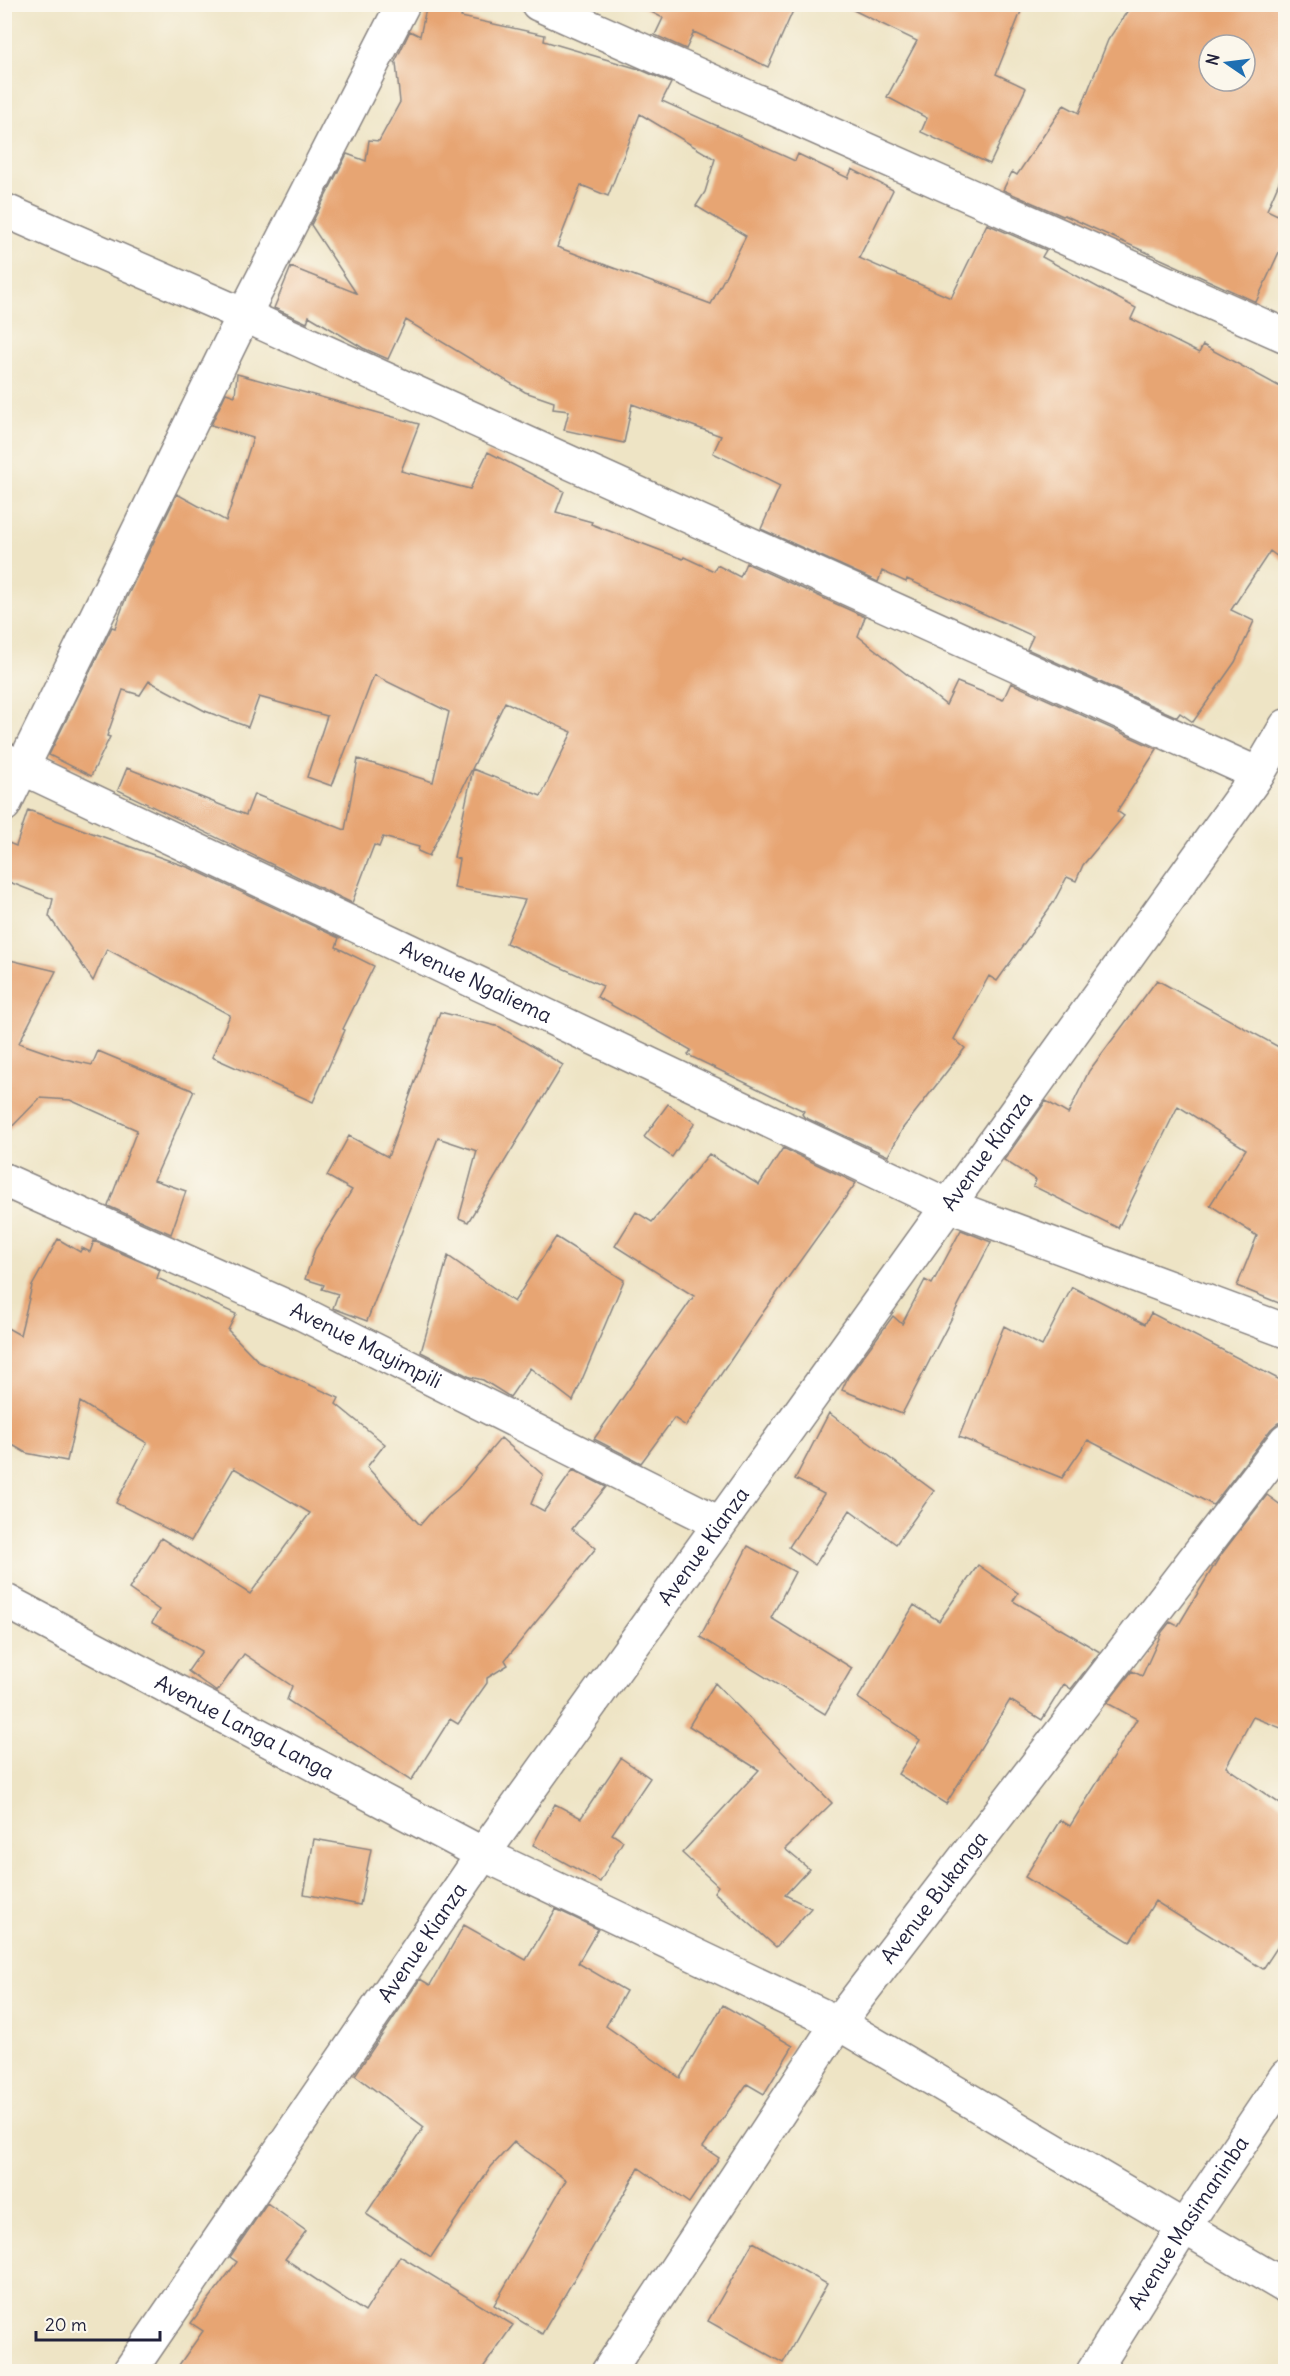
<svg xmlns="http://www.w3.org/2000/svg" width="1290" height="2376" viewBox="0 0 1290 2376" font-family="Delius,sans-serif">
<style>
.building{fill:#e7a573;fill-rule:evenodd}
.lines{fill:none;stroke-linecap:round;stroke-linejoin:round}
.minor-casing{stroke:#888380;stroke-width:36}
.tertiary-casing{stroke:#888380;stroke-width:36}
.minor{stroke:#fff;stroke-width:33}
.tertiary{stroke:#fff;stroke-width:33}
.labels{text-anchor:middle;stroke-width:6;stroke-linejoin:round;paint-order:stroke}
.street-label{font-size:21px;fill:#22223b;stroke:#fbf7ec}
</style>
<rect width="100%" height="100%" fill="#fbf7ec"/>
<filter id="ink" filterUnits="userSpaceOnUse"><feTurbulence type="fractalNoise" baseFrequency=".0167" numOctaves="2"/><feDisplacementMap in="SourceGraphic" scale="12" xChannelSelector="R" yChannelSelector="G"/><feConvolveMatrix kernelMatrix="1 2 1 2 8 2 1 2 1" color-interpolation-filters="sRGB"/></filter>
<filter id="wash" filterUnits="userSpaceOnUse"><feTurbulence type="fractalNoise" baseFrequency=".008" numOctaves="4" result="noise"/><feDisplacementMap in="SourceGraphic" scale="24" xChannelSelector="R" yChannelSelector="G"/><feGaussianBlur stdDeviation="1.35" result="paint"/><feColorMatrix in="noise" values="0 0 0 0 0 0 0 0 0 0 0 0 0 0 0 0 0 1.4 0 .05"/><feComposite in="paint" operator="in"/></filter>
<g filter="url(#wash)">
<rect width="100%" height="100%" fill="#eee4c5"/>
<g id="blocks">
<!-- building -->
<path class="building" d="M 427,4 L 464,4 L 461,17 L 545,35 L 544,41 L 639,69 L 671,83 L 662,101 L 795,161 L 798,154 L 848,178 L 852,169 L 893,190 L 859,258 L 951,298 L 987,224 L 1046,250 L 1042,257 L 1136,308 L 1131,319 L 1199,353 L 1203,345 L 1286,390 L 1286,563 L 1270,551 L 1231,610 L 1254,621 L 1235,662 L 1193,722 L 1180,713 L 1177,717 L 1027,649 L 1033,636 L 907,579 L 906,582 L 882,571 L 878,582 L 761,529 L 780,486 L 713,453 L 721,436 L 632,404 L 624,443 L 564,430 L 569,411 L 553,409 L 554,402 L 525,392 L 406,320 L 388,359 L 363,348 L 309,316 L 307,323 L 274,308 L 291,267 L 356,293 L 311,225 L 347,154 L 366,161 L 369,140 L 379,141 L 400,102 L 396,63 L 395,62 L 410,31 L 420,36 ZM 640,114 L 715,159 L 705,192 L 696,206 L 746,236 L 711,304 L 557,247 L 581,185 L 608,196 Z
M 636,4 L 796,4 L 768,67 L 694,32 L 686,49 L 655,35 L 663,18 Z
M 841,4 L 1024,4 L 996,74 L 1026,88 L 990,164 L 921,132 L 927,118 L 887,97 L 917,41 Z
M 1132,4 L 1286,4 L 1286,166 L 1267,210 L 1286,219 L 1286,237 L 1256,302 L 1064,215 L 1063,216 L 1003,190 L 1012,172 L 1017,175 L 1064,105 L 1079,113 L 1108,40 ZM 1209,45 L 1245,45 L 1245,81 L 1209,81 Z
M 237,374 L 419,424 L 401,471 L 470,489 L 488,452 L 564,491 L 556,512 L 592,522 L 591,524 L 683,559 L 684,557 L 714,571 L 717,565 L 740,577 L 746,563 L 865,617 L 858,636 L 946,705 L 957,682 L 1003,700 L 1011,683 L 1157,749 L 1117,811 L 1124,816 L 1083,865 L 1076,881 L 1067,877 L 1053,903 L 997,981 L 989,976 L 954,1039 L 965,1048 L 903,1128 L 888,1156 L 804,1117 L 802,1114 L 804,1111 L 688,1055 L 691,1050 L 597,997 L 603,986 L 506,943 L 525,900 L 454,888 L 459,859 L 454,857 L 473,769 L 541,796 L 572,732 L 505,702 L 429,856 L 418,851 L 419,847 L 383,837 L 379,847 L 374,845 L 352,903 L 118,790 L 127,768 L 246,815 L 254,794 L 345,830 L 358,759 L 433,782 L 449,712 L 374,675 L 332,786 L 307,777 L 327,716 L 259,697 L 248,727 L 205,711 L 149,681 L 140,695 L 123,690 L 107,736 L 110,737 L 91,776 L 49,755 L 112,627 L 115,628 L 124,603 L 177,494 L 226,521 L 253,438 L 211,425 L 226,393 L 235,396 Z
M 28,810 L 190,868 L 339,938 L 336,947 L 374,966 L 343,1029 L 345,1030 L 313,1102 L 212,1057 L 230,1015 L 107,949 L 93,981 L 49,916 L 53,899 L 4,880 L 4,841 L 16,846 Z
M 10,960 L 56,971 L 19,1043 L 65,1059 L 92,1065 L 98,1051 L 194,1091 L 154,1180 L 186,1191 L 171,1234 L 108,1206 L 137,1130 L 70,1100 L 40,1098 L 4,1135 L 4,979 Z
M 1157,980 L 1286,1051 L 1286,1306 L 1237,1286 L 1257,1236 L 1210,1205 L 1246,1149 L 1178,1106 L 1118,1228 L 1033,1186 L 1036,1180 L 1004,1160 L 1046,1101 L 1068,1114 L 1089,1071 Z
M 440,1012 L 500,1027 L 563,1065 L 468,1222 L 459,1218 L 477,1151 L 438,1138 L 367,1321 L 333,1308 L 338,1294 L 322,1289 L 324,1285 L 305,1279 L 315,1249 L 352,1190 L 327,1176 L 349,1136 L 388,1157 Z
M 668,1104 L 695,1123 L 672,1157 L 644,1137 Z
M 783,1148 L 856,1183 L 759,1318 L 686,1426 L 674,1418 L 641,1463 L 594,1439 L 694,1296 L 615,1246 L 636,1212 L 652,1222 L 709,1154 L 759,1185 Z
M 961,1230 L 991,1242 L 902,1414 L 842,1390 L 848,1377 L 893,1316 L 902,1324 L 925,1280 L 932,1284 Z
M 556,1237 L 624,1280 L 573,1401 L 530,1368 L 510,1397 L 483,1380 L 470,1377 L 421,1352 L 448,1256 L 514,1302 Z
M 58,1239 L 80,1252 L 82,1248 L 90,1252 L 94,1241 L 160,1270 L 157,1278 L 236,1314 L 228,1330 L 259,1362 L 339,1398 L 336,1404 L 385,1444 L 367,1467 L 420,1525 L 433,1510 L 458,1489 L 501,1438 L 543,1475 L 531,1504 L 544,1511 L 573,1470 L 606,1487 L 572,1529 L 596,1548 L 505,1660 L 508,1665 L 487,1678 L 487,1683 L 458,1724 L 450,1719 L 411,1781 L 287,1700 L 292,1686 L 244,1654 L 217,1692 L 214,1690 L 188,1671 L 202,1651 L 152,1623 L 159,1610 L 129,1589 L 161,1538 L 250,1594 L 310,1513 L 234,1468 L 191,1541 L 116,1503 L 147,1443 L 80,1402 L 67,1461 L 26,1453 L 4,1440 L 4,1326 L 20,1335 L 32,1286 Z
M 1072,1287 L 1145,1324 L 1151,1313 L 1286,1383 L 1286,1422 L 1278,1423 L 1271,1429 L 1213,1505 L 1088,1440 L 1062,1478 L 959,1437 L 1004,1326 L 1042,1346 Z
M 829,1413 L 934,1491 L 896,1544 L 850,1510 L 815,1565 L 789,1547 L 824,1494 L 795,1479 Z
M 1267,1495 L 1286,1509 L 1286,1730 L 1253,1717 L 1226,1767 L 1286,1808 L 1286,1934 L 1263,1969 L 1155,1901 L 1130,1942 L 1025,1877 L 1060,1820 L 1070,1826 L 1137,1719 L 1107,1703 L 1132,1671 L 1142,1676 L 1162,1632 L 1170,1622 L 1178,1626 L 1220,1556 Z
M 748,1546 L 795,1572 L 771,1618 L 852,1668 L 825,1714 L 700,1637 Z
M 978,1565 L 1018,1593 L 1013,1601 L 1100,1652 L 1071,1689 L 1064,1684 L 1042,1720 L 1010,1700 L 946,1804 L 898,1774 L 920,1740 L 858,1698 L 914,1605 L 939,1621 Z
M 715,1683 L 832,1803 L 785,1849 L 809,1869 L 785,1895 L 811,1908 L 776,1947 L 714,1892 L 718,1886 L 682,1853 L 759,1770 L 689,1726 Z
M 621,1758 L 650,1778 L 612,1834 L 623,1841 L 600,1882 L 533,1845 L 555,1804 L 581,1818 Z
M 314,1839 L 371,1849 L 360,1905 L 304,1894 Z
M 556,1909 L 598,1929 L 578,1963 L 626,1991 L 606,2026 L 680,2078 L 723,2005 L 793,2046 L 764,2094 L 747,2084 L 703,2147 L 719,2158 L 689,2203 L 639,2168 L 542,2334 L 494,2305 L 566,2180 L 514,2142 L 491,2167 L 431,2257 L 366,2214 L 424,2127 L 355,2075 L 420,1979 L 430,1985 L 464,1925 L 526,1960 Z
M 267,2203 L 306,2231 L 285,2259 L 365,2312 L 400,2256 L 513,2325 L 480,2372 L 174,2372 L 203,2331 L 191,2323 L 237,2262 L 230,2257 Z
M 753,2242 L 827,2284 L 783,2363 L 708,2321 Z"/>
</g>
</g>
<g filter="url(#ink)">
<use href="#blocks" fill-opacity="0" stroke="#888380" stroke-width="1.5"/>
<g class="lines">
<!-- minor casing -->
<g class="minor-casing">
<g id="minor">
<path d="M 538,4 L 1286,336"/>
<path d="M 4,210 L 244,315 L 1258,774"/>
<path id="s1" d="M 4,759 L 947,1205 L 1286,1331"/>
<path d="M 4,805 L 244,315 L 403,4"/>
<path id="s2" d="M 4,1180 L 303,1314 L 719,1523"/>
<path id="s3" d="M 4,1600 L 483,1854 L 838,2023 L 1286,2287"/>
<path id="s4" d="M 608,2372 L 838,2023 L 1286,1440"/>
<path id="s5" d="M 1093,2372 L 1184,2227 L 1286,2076"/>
</g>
</g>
<!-- tertiary casing -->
<g class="tertiary-casing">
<g id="tertiary">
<path id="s6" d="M 129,2372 L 483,1854 L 1258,774 L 1286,726"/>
</g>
</g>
<!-- minor -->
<use href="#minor" class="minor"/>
<!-- tertiary -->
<use href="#tertiary" class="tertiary"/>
</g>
</g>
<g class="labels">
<!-- street labels -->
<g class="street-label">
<text dy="7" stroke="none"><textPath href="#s1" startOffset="522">Avenue Ngaliema</textPath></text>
<text dy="7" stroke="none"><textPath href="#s6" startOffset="1492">Avenue Kianza</textPath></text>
<text dy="7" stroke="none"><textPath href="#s2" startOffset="398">Avenue Mayimpili</textPath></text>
<text dy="7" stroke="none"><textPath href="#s6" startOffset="1006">Avenue Kianza</textPath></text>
<text dy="7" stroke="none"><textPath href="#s3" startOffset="272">Avenue Langa Langa</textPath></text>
<text dy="7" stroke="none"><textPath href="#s4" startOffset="576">Avenue Bukanga</textPath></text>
<text dy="7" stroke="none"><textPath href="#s6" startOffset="520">Avenue Kianza</textPath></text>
<text dy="7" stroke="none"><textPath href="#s5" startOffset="177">Avenue Masimaninba</textPath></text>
</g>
</g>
<!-- margin -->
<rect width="1290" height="2376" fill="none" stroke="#fbf7ec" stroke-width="24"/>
<!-- north arrow -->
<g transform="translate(1227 63) rotate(284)"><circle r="28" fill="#fbf7ec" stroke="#a4a2a5" stroke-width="1.5"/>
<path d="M0-4.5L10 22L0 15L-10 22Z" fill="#1f6fb2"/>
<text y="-9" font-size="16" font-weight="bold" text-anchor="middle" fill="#22223b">N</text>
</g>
<!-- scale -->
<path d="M36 2331v9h124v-9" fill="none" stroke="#22223b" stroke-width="3"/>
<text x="45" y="2331" font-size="18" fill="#22223b" stroke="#fbf7ec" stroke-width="4.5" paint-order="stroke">20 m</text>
</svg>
